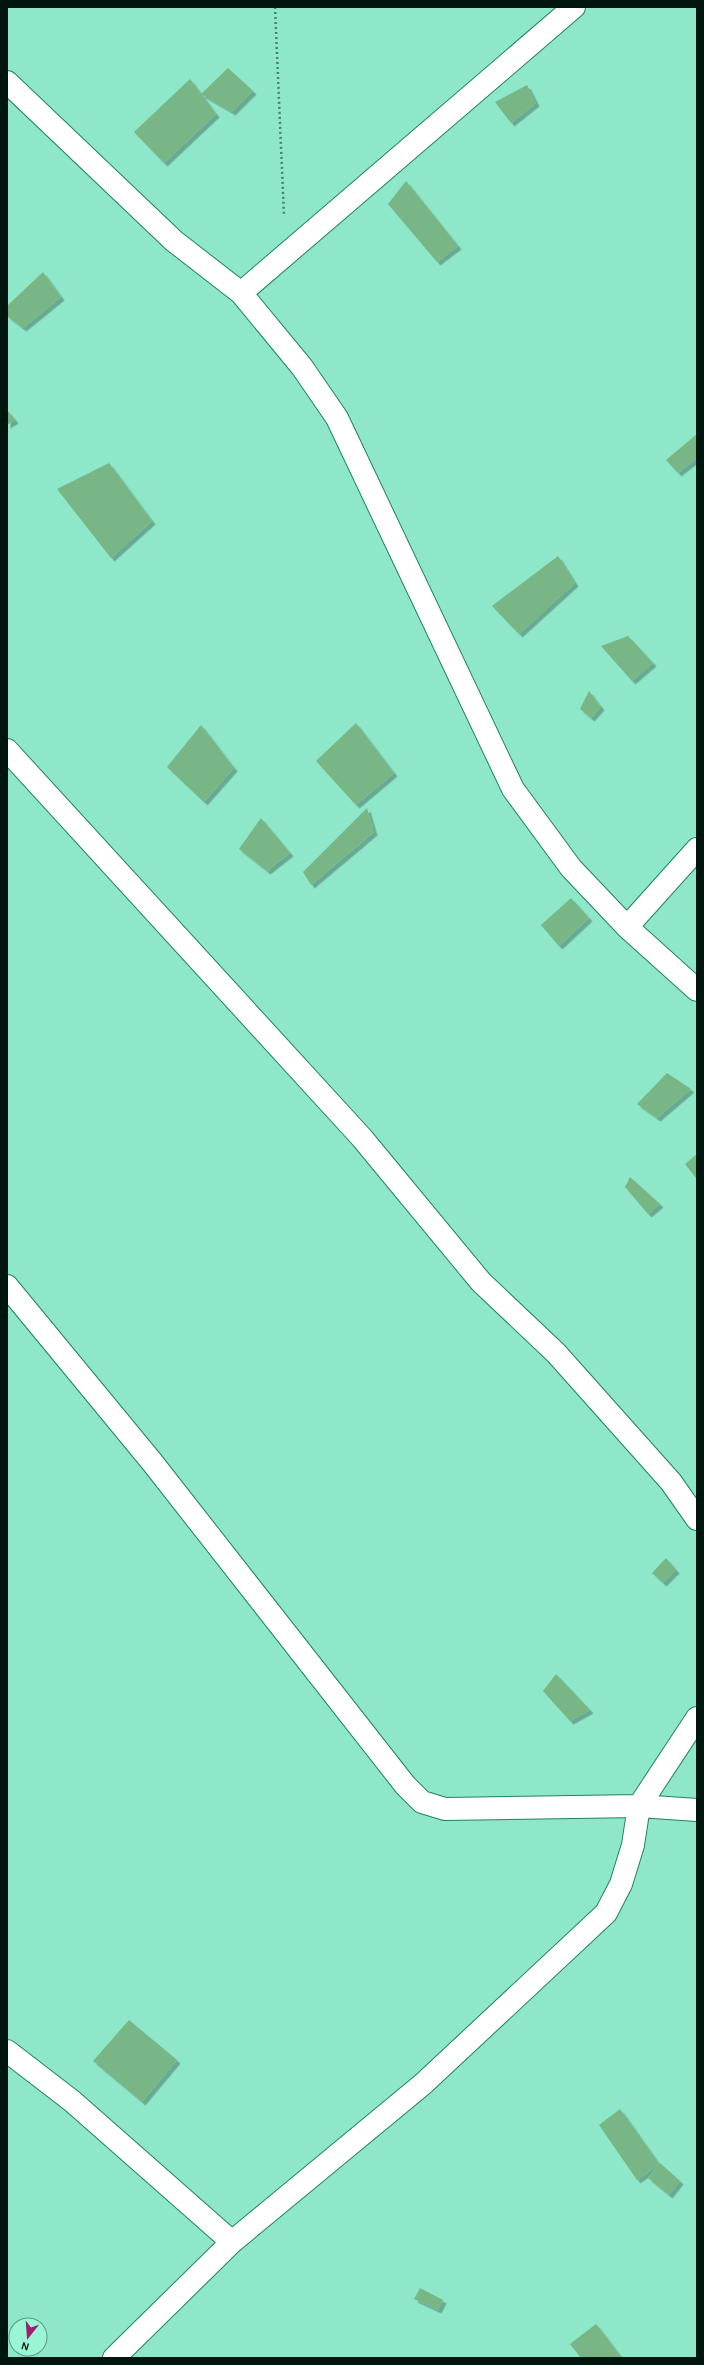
<svg xmlns="http://www.w3.org/2000/svg" width="704" height="2365" viewBox="0 0 704 2365" font-family="Karla,sans-serif">
<style>
.building{fill:#78b785;filter:url(#shadow)}
.lines{fill:none;stroke-linecap:round;stroke-linejoin:round}
.minor-casing{stroke:#208267;stroke-width:24}
.path{stroke:#49826e;stroke-width:2.5;stroke-dasharray:2 3;stroke-linecap:butt}
.minor{stroke:#fff;stroke-width:22}
</style>
<defs>
<filter id="shadow"><feDropShadow dx="3.5" dy="3.5" stdDeviation="0" flood-color="#0004"/></filter>
</defs>
<rect width="100%" height="100%" fill="#8de7c8"/>
<!-- building -->
<path class="building" d="M 228,68 L 253,91 L 232,112 L 201,94 Z
M 190,79 L 216,114 L 164,163 L 134,132 Z
M 527,85 L 536,103 L 511,123 L 495,102 Z
M 406,181 L 458,246 L 437,262 L 388,204 Z
M 43,272 L 61,297 L 23,328 L 7,316 L 7,306 Z
M 7,410 L 15,420 L 7,425 Z
M 697,434 L 697,458 L 678,473 L 666,460 Z
M 109,463 L 152,521 L 111,558 L 57,489 Z
M 558,556 L 575,583 L 519,634 L 492,606 Z
M 628,636 L 653,663 L 632,681 L 601,646 Z
M 589,691 L 601,707 L 591,718 L 580,709 Z
M 356,723 L 394,773 L 356,805 L 316,761 Z
M 201,725 L 234,768 L 204,802 L 167,767 Z
M 367,808 L 374,832 L 311,885 L 303,872 Z
M 261,818 L 290,853 L 267,871 L 239,849 Z
M 571,898 L 589,918 L 559,946 L 541,925 Z
M 667,1073 L 691,1089 L 657,1118 L 637,1104 Z
M 697,1154 L 697,1177 L 696,1178 L 685,1164 Z
M 630,1177 L 660,1204 L 648,1214 L 625,1187 Z
M 666,1558 L 676,1570 L 663,1583 L 652,1573 Z
M 556,1674 L 590,1710 L 570,1721 L 543,1691 Z
M 129,2020 L 177,2060 L 142,2102 L 93,2061 Z
M 620,2109 L 659,2164 L 637,2180 L 599,2125 Z
M 660,2163 L 680,2181 L 669,2195 L 648,2178 Z
M 420,2288 L 443,2300 L 438,2310 L 414,2299 Z
M 596,2324 L 622,2358 L 581,2358 L 570,2344 Z"/>
<g class="lines">
<!-- minor casing -->
<g class="minor-casing">
<path id="minor" d="M 7,82 L 174,241 L 241,293 L 302,367 L 337,418 L 513,789 L 571,868 L 627,927 L 697,990
M 241,293 L 574,7
M 7,750 L 362,1138 L 481,1282 L 556,1353 L 671,1482 L 697,1519
M 627,927 L 697,849
M 7,1286 L 152,1462 L 405,1785 L 422,1802 L 445,1809 L 639,1806 L 697,1810
M 7,2051 L 72,2101 L 232,2242
M 114,2358 L 232,2242 L 423,2084 L 606,1913 L 621,1884 L 633,1845 L 639,1806 L 697,1718"/>
</g>
<!-- path -->
<path class="path" d="M 275,7 L 284,216"/>
<!-- minor -->
<use href="#minor" class="minor"/>
</g>
<!-- border -->
<rect width="704" height="2365" fill="none" stroke="#00150d" stroke-width="16"/>
<!-- north arrow -->
<g transform="translate(28 2337) rotate(197)"><circle r="19" fill="#9af5d5" stroke="#5c9b85"/>
<path d="M0-3L7 15L0 10L-7 15Z" fill="#9f1b6b"/>
<text y="-6" font-size="11" font-weight="bold" text-anchor="middle" fill="#00150d">N</text>
</g>
</svg>
